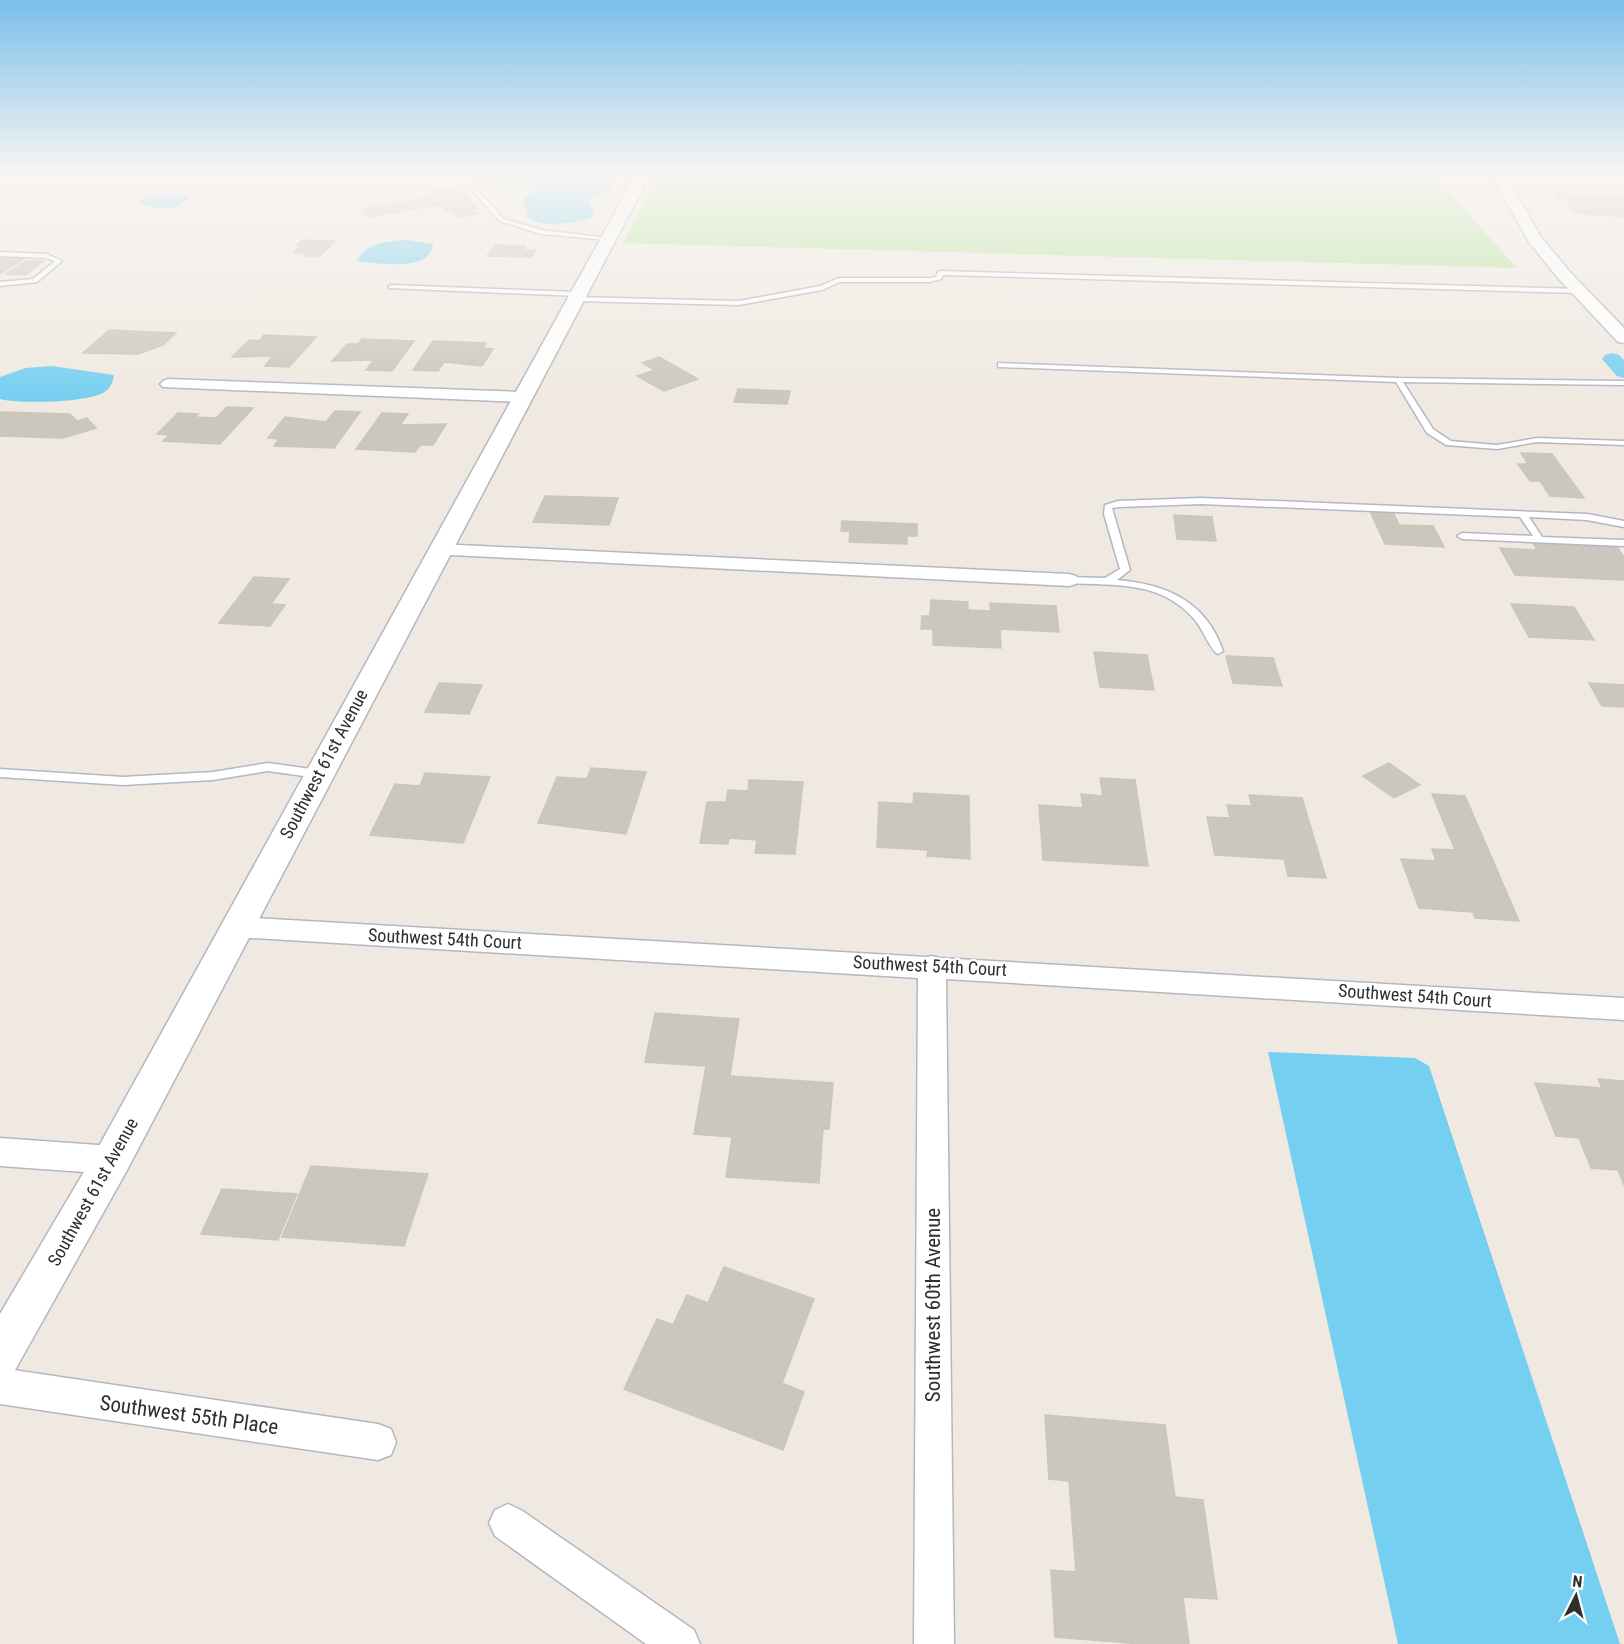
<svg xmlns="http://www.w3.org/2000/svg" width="1624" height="1644" viewBox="0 0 1624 1644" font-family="'Roboto Condensed',sans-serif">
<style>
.green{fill:#b6e59e}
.water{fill:#75cff0}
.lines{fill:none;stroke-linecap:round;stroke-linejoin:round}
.canal{fill:#75cff0;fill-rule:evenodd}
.building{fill:#cbc7bf;stroke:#cbc5ba;stroke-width:1.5}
.service-casing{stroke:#b4b7c1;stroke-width:3}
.minor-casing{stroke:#b4b7c1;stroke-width:3}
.tertiary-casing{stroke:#b4b7c1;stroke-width:3}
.service{fill:#fff;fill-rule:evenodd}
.minor{fill:#fff;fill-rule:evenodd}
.tertiary{fill:#fff;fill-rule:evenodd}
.labels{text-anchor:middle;stroke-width:4.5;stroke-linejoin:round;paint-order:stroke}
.street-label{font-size:18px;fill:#2e2e2e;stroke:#fff}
.near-street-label{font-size:21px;fill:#2e2e2e;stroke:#fff}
</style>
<rect width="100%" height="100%" fill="#efe9e1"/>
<!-- green -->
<path class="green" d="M 660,171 L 1430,171 L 1517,268 L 623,243 Z"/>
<!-- water -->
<path class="water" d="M 505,172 L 600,175 L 610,178 L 613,190 L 590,199 L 588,205 L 594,208 L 592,217 C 576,222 536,232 526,214 L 527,208 L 523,205 L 524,199 L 540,187 C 521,181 503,184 484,182 L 489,175 Z
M 179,195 L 190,197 C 186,200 182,204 178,206 C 168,210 148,208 139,203 C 148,193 167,195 179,195 Z
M 407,240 L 433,244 C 430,273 378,263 357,261 C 365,242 389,241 407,240 Z
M 52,366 L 114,375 C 113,381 111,387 106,391 C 91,403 19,404 0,399 L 0,377 L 25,368 Z
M 1268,1052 L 1415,1058 L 1429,1066 L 1620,1644 L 1398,1644 Z"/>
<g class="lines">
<!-- canal -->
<path class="canal" d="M 1612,353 L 1619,355 L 1624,360 L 1624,378 L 1617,376 L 1602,359 L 1605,355 Z"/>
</g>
<!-- building -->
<path class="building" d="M 451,186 L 457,192 L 463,191 L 471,199 L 467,199 L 477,208 L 472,209 L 477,214 L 458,217 L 451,210 L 445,210 L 440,205 L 368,217 L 362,209 L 435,197 L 428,190 Z
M 1555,193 L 1623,198 L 1624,217 L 1574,213 L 1567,200 L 1558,200 Z
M 302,240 L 335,241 L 320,256 L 304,256 L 307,253 L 294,253 L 301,246 L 296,246 Z
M 495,245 L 526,246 L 523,250 L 536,250 L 531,257 L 487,256 Z
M 4,257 L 25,258 L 0,274 L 0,260 Z
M 25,261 L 44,261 L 25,275 L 6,274 Z
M 109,330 L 176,333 L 163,345 L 138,354 L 83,353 Z
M 264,335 L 316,337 L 289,367 L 265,366 L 273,356 L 232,357 L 249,340 L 259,341 Z
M 362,339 L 414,341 L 392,371 L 366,370 L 374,360 L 332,361 L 347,344 L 358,344 Z
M 433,341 L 486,343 L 482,348 L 493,349 L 482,366 L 444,362 L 438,371 L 413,370 Z
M 659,357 L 698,379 L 664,391 L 637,376 L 655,370 L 642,363 Z
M 738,389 L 790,391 L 787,404 L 734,402 Z
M 227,407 L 253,408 L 220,444 L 163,441 L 169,435 L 157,434 L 178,413 L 198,414 L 195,417 L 216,418 Z
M 335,411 L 360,412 L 334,448 L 274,446 L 279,439 L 268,438 L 285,417 L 326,422 Z
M 0,412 L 70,414 L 77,421 L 87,418 L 96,428 L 63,438 L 0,436 Z
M 382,413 L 408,414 L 400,425 L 446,424 L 433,445 L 420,445 L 415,452 L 356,449 Z
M 1521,453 L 1552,454 L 1584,498 L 1550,496 L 1540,481 L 1530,481 L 1518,464 L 1528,464 Z
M 545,496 L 618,498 L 609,525 L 533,522 Z
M 1370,511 L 1393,512 L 1399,525 L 1433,526 L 1444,547 L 1385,544 Z
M 1174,515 L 1212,517 L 1216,541 L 1177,539 Z
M 842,521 L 917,524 L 917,536 L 907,536 L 907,544 L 849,542 L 850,531 L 841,531 Z
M 1533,543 L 1617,547 L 1624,557 L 1624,580 L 1515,575 L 1500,548 L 1537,550 Z
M 254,577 L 289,579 L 271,604 L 285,605 L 270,626 L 219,623 Z
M 931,600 L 968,602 L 968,610 L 991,611 L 990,603 L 1056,606 L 1059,632 L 1000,629 L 1001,648 L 933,645 L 933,629 L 921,629 L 922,616 L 930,616 Z
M 1511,604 L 1574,607 L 1594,640 L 1529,637 Z
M 1094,652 L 1147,655 L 1154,690 L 1100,687 Z
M 1226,656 L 1273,658 L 1282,686 L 1233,683 Z
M 439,683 L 482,685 L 469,714 L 425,712 Z
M 1589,683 L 1624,685 L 1624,707 L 1602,706 Z
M 1389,763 L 1420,785 L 1394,798 L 1363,776 Z
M 591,768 L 646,772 L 626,834 L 538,823 L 557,777 L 587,779 Z
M 425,773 L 490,777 L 463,843 L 370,835 L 395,784 L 420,786 Z
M 1100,778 L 1135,780 L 1148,866 L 1043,860 L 1039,805 L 1083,808 L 1081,794 L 1103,796 Z
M 749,780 L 803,782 L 795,854 L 755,853 L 757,840 L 729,838 L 728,844 L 700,843 L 707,802 L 726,802 L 728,790 L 748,791 Z
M 914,793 L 969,796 L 970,859 L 927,856 L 928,850 L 877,847 L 879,802 L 913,804 Z
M 1432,794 L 1465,796 L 1519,921 L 1475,918 L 1473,912 L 1419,908 L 1401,859 L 1436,861 L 1432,849 L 1455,850 Z
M 1249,795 L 1302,798 L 1326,878 L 1288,876 L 1284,859 L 1215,855 L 1207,817 L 1230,818 L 1227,805 L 1252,806 Z
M 655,1013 L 739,1019 L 730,1076 L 833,1083 L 829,1129 L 823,1129 L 819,1183 L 726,1177 L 732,1137 L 694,1134 L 706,1066 L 645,1062 Z
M 1598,1079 L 1624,1081 L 1624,1185 L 1618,1170 L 1591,1168 L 1579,1138 L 1556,1136 L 1535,1083 L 1602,1088 Z
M 311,1166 L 428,1174 L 404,1246 L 282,1237 Z
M 222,1189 L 297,1194 L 278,1240 L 201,1234 Z
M 724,1267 L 814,1299 L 782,1383 L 804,1392 L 783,1450 L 624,1389 L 657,1319 L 673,1325 L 687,1295 L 708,1303 Z
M 1045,1415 L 1165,1425 L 1175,1497 L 1203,1500 L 1217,1599 L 1183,1597 L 1189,1644 L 1141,1644 L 1055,1637 L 1051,1570 L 1076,1572 L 1069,1481 L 1049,1479 Z"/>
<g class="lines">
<!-- service casing -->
<g class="service-casing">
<path id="service" d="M 476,171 L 484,171 L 475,175 L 471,183 L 504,219 L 542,230 L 610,238 L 607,240 L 541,234 L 500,221 L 465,183 L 471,173 Z
M 601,171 L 636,171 L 646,173 L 643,175 Z
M 0,252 L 47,254 L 62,261 L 37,282 L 0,286 L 0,282 L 33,279 L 55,261 L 46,258 L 0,256 Z
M 940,271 L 1580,289 L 1583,291 L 1580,293 L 943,275 L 941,279 L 930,282 L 840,282 L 822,290 L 739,305 L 574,301 L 571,299 L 574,297 L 739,301 L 820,286 L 839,278 L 930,278 L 936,277 L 938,272 Z
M 391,285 L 577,292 L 580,294 L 577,296 L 389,288 L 389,286 Z
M 998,363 L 1398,378 L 1624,381 L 1624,385 L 1403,382 L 1433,429 L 1451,441 L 1497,445 L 1537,438 L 1624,441 L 1624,445 L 1537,442 L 1497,449 L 1446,445 L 1427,433 L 1396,382 L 1001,367 L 998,367 Z
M 1201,498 L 1587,514 L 1624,521 L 1624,527 L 1587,520 L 1529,517 L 1542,537 L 1624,540 L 1624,546 L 1462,539 L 1457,536 L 1462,533 L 1533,536 L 1520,517 L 1201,504 L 1119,507 L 1112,508 L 1130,570 L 1117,580 C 1166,584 1206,601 1223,651 L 1218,654 C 1211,651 1202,628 1195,620 C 1161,580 1116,586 1069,583 L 1064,580 L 1069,577 L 1105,578 L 1120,569 L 1104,514 L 1105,505 L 1118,501 Z
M 268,763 L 318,770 L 324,774 L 318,778 L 268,771 L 213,780 L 123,785 L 0,777 L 0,769 L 123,777 L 213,772 Z"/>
</g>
<!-- minor casing -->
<g class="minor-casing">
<path id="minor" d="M 168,379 L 521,392 L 529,397 L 521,402 L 163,387 L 160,384 L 163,381 Z
M 439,544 L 1069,574 L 1076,576 L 1079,580 L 1076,584 L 1069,586 L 432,554 L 430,550 L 432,546 Z
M 236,917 L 927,957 L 932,956 L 940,958 L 1624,998 L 1624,1020 L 946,979 L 954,1644 L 914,1644 L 918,978 L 236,937 L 227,934 L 223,927 L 227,920 Z
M 0,1138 L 112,1146 L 123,1150 L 127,1160 L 123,1170 L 112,1174 L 0,1166 Z
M 0,1368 L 378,1424 L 391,1429 L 396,1442 L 391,1455 L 378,1460 L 0,1404 Z
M 508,1504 L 521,1510 L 694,1630 L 700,1644 L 646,1644 L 495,1536 L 489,1523 L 495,1510 Z"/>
</g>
<!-- tertiary casing -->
<g class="tertiary-casing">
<path id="tertiary" d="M 638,171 L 652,171 L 126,1172 L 15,1370 L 0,1377 L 0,1314 L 98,1148 Z
M 1489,171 L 1503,171 L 1541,237 L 1570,272 L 1624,328 L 1624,343 L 1618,342 L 1558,278 L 1529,242 Z"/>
</g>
<!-- service -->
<use href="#service" class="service"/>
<!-- minor -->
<use href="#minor" class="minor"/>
<!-- tertiary -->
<use href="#tertiary" class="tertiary"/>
</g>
<!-- sky -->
<linearGradient id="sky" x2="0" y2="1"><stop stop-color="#7abfeb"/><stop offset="0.43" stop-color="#f8f5f2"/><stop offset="1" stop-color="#f8f5f2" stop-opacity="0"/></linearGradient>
<rect width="1624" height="401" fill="url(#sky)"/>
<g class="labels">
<!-- street labels -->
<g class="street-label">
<text transform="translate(324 764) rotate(-62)" y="6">Southwest 61st Avenue</text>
<text transform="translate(445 939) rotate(3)" y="6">Southwest 54th Court</text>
<text transform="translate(930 966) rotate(3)" y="6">Southwest 54th Court</text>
<text transform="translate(1415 996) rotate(4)" y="6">Southwest 54th Court</text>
<text transform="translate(93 1192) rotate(-61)" y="6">Southwest 61st Avenue</text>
</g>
<!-- near-street labels -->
<g class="near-street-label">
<text transform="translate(933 1305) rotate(-90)" y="7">Southwest 60th Avenue</text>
<text transform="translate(189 1415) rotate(8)" y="7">Southwest 55th Place</text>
</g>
</g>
<!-- north arrow -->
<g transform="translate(1576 1596) rotate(6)" stroke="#ffffff" stroke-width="4.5" paint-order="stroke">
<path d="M0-4.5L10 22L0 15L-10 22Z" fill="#2e2e2e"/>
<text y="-9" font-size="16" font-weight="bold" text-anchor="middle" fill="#2e2e2e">N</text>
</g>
</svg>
